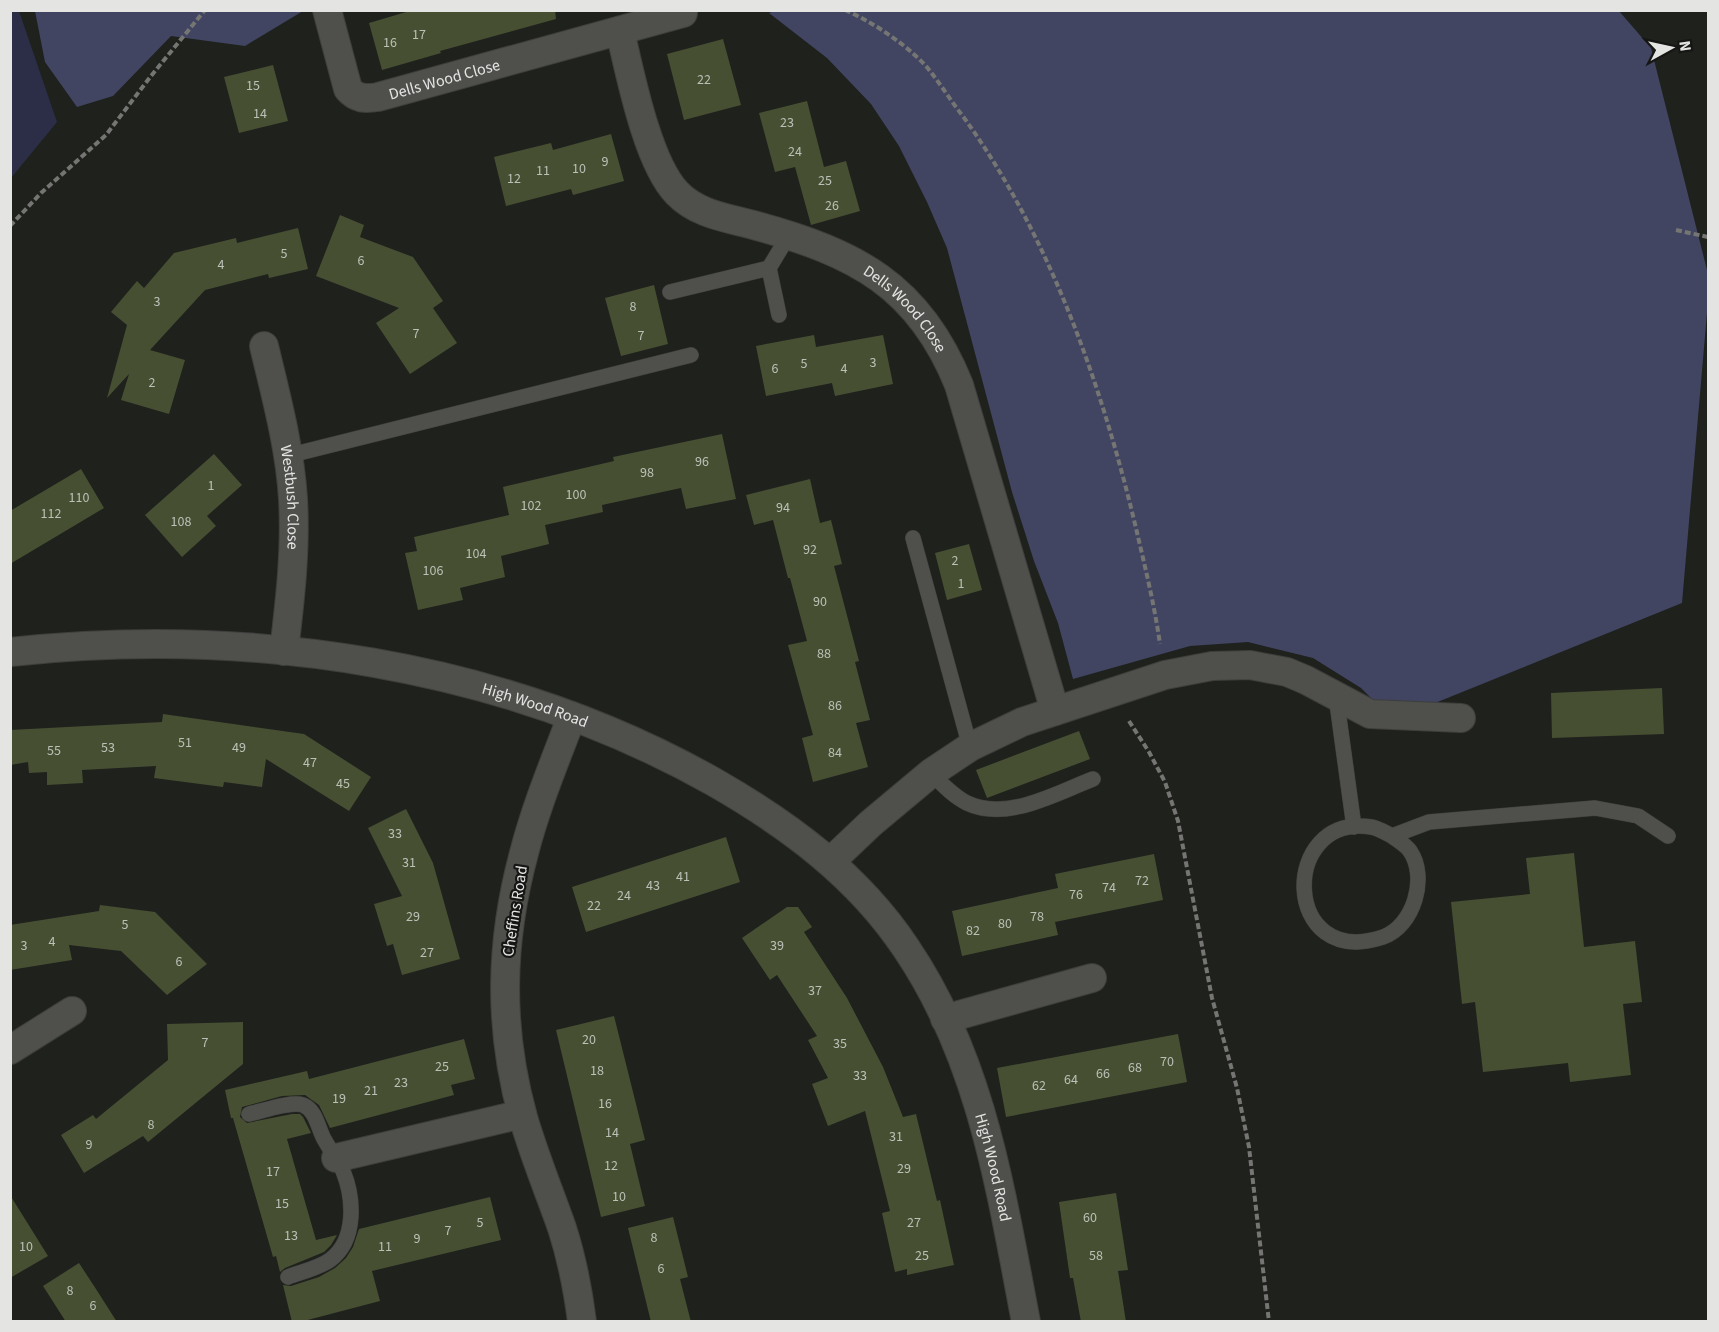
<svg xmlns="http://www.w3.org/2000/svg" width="1719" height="1332" viewBox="0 0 1719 1332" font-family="'Source Sans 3',sans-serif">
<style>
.green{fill:#2b2e46}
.forest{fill:#414561}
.building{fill:#464f32}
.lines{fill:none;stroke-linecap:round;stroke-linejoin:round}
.service-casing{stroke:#3e3f3c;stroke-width:16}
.minor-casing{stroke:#3e3f3c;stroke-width:30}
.path{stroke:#757673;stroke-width:4;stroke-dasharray:6 3;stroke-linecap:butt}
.service{stroke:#4f504c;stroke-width:15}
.minor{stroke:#4f504c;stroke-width:28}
.labels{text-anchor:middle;stroke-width:4.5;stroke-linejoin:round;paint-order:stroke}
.number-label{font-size:14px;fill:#bcc0b7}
.street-label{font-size:16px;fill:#e4e5e3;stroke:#161714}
</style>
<rect width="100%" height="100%" fill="#1f211d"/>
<!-- green -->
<path class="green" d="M 11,10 L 19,11 L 57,122 L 11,178 Z"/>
<!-- forest -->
<path class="forest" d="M 778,10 L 1619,11 L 1651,48 L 1708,274 L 1708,301 L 1682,603 L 1393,720 L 1361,688 L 1313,658 L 1248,642 L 1190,646 L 1073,679 L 1058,623 L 1034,561 L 1012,492 L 947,248 L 927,202 L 899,146 L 871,104 L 827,58 L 769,13 Z
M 35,11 L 35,10 L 303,11 L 245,46 L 171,36 L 113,96 L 77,107 L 45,62 Z"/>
<!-- building -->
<path class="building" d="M 413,10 L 555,10 L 556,19 L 440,51 L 441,53 L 382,70 L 369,23 Z
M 723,39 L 741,105 L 684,120 L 667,54 Z
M 273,65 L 288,121 L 239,133 L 224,77 Z
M 807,101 L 824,167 L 846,161 L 860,211 L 811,225 L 795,167 L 775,172 L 759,113 Z
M 611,134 L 624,181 L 573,195 L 571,189 L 506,206 L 494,157 L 551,143 L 553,150 Z
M 340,215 L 364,225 L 360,237 L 413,257 L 443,301 L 433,308 L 457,343 L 410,374 L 376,323 L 399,308 L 316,276 Z
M 298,228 L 308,269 L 269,278 L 268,274 L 205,290 L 150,350 L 185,360 L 169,414 L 121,400 L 129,374 L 107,398 L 127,325 L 111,312 L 137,281 L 144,288 L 174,253 L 236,238 L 237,243 Z
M 654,285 L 668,344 L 621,356 L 605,298 Z
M 814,335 L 816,347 L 883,335 L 893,384 L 835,396 L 832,383 L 766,396 L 756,346 Z
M 722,434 L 736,499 L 686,509 L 681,488 L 602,505 L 603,512 L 545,525 L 549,544 L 501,556 L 505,577 L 460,588 L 463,600 L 418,610 L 405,553 L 417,551 L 414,537 L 509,515 L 503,487 L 614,461 L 613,457 Z
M 214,454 L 242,485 L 207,516 L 216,526 L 182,557 L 145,515 Z
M 81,469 L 104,508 L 10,564 L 10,511 Z
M 810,479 L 820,523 L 831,520 L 842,564 L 834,566 L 859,661 L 855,662 L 870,720 L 856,723 L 868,767 L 813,782 L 802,738 L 813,735 L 788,645 L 807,641 L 790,578 L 788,578 L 773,520 L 754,525 L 746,495 Z
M 969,544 L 982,590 L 947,600 L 935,553 Z
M 1662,688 L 1664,734 L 1552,738 L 1551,693 Z
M 163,714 L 304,734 L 371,777 L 349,811 L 266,759 L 262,787 L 224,782 L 223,787 L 154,778 L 156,766 L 82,770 L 83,783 L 47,785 L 47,772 L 29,773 L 28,762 L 10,765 L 10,730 L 162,722 Z
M 1079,731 L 1090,759 L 987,798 L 976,770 Z
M 406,809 L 433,863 L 460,959 L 402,975 L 393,944 L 387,946 L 374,904 L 402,896 L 368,828 Z
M 726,837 L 740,882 L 586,932 L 572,887 Z
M 1574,853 L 1584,947 L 1635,941 L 1642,1002 L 1623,1004 L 1631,1075 L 1570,1082 L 1568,1063 L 1483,1072 L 1475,1002 L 1462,1004 L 1451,902 L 1530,894 L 1526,858 Z
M 1154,854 L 1163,900 L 1055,922 L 1058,935 L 962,956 L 952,911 L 1058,888 L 1055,874 Z
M 100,905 L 155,912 L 207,964 L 167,995 L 121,951 L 69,945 L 72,960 L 10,970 L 10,925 L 99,911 Z
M 787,907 L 798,907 L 812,927 L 804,932 L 847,998 L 883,1067 L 903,1117 L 916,1114 L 937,1201 L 940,1200 L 954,1265 L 907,1275 L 907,1269 L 895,1272 L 882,1213 L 890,1211 L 865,1111 L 828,1126 L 812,1084 L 828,1078 L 808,1040 L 817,1036 L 777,975 L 770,980 L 742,938 Z
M 614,1016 L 645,1140 L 630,1144 L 645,1206 L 601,1217 L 556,1030 Z
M 243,1022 L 243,1064 L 148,1142 L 143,1136 L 84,1173 L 61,1135 L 93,1115 L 96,1119 L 168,1060 L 167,1024 Z
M 1178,1034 L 1187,1082 L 1006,1117 L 997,1068 Z
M 464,1039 L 475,1079 L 451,1085 L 454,1095 L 330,1128 L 319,1105 L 305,1095 L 282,1096 L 242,1107 L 240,1117 L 247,1123 L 292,1114 L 300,1114 L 303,1117 L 311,1133 L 287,1139 L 316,1240 L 337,1235 L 331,1245 L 324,1252 L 285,1268 L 280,1272 L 276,1256 L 273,1257 L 233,1118 L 231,1118 L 225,1090 L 307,1071 L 309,1079 Z
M 1116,1193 L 1128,1270 L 1118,1271 L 1126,1322 L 1081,1322 L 1073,1278 L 1070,1278 L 1059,1202 Z
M 10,1195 L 48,1256 L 10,1278 Z
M 490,1197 L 501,1240 L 372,1271 L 380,1301 L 300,1322 L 292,1322 L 283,1285 L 291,1286 L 319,1277 L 335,1268 L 346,1258 L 353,1247 L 359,1229 Z
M 673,1217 L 688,1277 L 680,1279 L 691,1322 L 651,1322 L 628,1228 Z
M 79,1263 L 96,1289 L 117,1322 L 66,1322 L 43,1286 Z"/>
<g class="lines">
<!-- service casing -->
<g class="service-casing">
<path id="service" d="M 769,268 L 779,315
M 670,292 L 769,268 L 789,235
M 287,456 L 691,355
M 913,538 L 970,747
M 1336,696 L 1354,827
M 931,773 C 942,784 953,796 967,803 C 1007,822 1056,793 1093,779
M 1392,836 C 1397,840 1406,845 1410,851 C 1428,877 1414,926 1383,937 C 1281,971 1279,813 1371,827 C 1378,828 1386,833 1392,836 L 1429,822 L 1595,808 L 1638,816 L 1668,836
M 249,1114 C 263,1111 291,1101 303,1105 C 316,1110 318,1128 324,1139 C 330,1150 338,1160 343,1171 C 354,1198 357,1240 330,1260 C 319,1268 301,1272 288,1277"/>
</g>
<!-- minor casing -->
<g class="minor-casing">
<g id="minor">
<path id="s1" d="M 327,10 L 348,89 C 357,99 365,99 378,97 L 683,13"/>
<path id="s2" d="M 620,31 C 630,73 647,162 677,193 C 698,215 729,218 757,226 C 855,253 919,285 959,385 L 1055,711"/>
<path id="s3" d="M 264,346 C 276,396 290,448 293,499 C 296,550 290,600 284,651"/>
<path id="s4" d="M 10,652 C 250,626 503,663 714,782 C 789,825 858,876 906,948 C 982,1060 1001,1192 1026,1322"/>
<path d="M 572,716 C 555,761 536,806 524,853 C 500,942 498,1027 523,1117 C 534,1155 549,1191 562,1228 C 572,1259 578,1290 582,1322"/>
<path d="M 830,862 L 870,824 L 931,773 L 970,747 L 1022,722 L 1165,675 L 1212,666 L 1250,665 L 1287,672 L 1306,680 L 1370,714 L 1461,718"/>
<path d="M 945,1019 L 1092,978"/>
<path d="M 10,1050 L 72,1011"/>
<path d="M 336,1158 L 522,1114"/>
</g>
</g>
<!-- path -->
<path class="path" d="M 845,10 C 873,22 912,48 930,71 C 941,85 951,101 962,115 C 1052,238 1105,394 1139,541 C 1147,575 1155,609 1160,644
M 10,226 L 41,193 L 106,135 L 151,76 L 205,10
M 1676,230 L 1708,237
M 1129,721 L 1149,752 L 1165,782 L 1178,821 L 1212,998 L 1237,1088 L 1249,1147 L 1269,1322"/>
<!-- service -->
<use href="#service" class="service"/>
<!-- minor -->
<use href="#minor" class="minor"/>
</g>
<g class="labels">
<!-- number labels -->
<g class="number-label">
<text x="419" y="39">17</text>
<text x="390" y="47">16</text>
<text x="704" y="84">22</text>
<text x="253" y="90">15</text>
<text x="260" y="118">14</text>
<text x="787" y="127">23</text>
<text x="795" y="156">24</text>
<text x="605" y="166">9</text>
<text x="579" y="173">10</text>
<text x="543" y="175">11</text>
<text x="514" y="183">12</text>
<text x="825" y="185">25</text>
<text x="832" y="210">26</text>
<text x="284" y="258">5</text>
<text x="361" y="265">6</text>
<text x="221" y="269">4</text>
<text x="157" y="306">3</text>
<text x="633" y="311">8</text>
<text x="416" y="338">7</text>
<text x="641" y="340">7</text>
<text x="873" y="367">3</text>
<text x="804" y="368">5</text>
<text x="775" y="373">6</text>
<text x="844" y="373">4</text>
<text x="152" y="387">2</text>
<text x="702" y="466">96</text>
<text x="647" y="477">98</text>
<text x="211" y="490">1</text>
<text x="576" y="499">100</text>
<text x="79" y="502">110</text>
<text x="531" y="510">102</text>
<text x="783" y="512">94</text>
<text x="51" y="518">112</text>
<text x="181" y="526">108</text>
<text x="810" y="554">92</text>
<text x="476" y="558">104</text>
<text x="955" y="565">2</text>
<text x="433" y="575">106</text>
<text x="961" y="588">1</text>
<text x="820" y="606">90</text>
<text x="824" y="658">88</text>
<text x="835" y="710">86</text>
<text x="185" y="747">51</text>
<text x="108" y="752">53</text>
<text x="239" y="752">49</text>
<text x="54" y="755">55</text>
<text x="835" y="757">84</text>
<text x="310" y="767">47</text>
<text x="343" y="788">45</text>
<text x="395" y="838">33</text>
<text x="409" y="867">31</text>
<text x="683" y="881">41</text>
<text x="1142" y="885">72</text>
<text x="653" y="890">43</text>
<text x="1109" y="892">74</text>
<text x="1076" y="899">76</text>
<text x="624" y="900">24</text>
<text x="594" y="910">22</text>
<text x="413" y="921">29</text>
<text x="1037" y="921">78</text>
<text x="1005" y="928">80</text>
<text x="125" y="929">5</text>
<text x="973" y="935">82</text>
<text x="52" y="946">4</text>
<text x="24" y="950">3</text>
<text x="777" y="950">39</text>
<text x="427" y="957">27</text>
<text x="179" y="966">6</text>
<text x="815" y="995">37</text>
<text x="589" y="1044">20</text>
<text x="205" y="1047">7</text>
<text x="840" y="1048">35</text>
<text x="1167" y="1066">70</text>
<text x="442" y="1071">25</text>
<text x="1135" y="1072">68</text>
<text x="597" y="1075">18</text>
<text x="1103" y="1078">66</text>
<text x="860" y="1080">33</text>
<text x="1071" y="1084">64</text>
<text x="401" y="1087">23</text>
<text x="1039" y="1090">62</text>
<text x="371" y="1095">21</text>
<text x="339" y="1103">19</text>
<text x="605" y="1108">16</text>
<text x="151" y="1129">8</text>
<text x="612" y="1137">14</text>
<text x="896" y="1141">31</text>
<text x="89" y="1149">9</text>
<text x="611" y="1170">12</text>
<text x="904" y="1173">29</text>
<text x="273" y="1176">17</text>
<text x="619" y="1201">10</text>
<text x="282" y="1208">15</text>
<text x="1090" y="1222">60</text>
<text x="480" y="1227">5</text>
<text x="914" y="1227">27</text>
<text x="448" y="1235">7</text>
<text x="291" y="1240">13</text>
<text x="654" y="1242">8</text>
<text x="417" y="1243">9</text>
<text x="26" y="1251">10</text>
<text x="385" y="1251">11</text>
<text x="922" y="1260">25</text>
<text x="1096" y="1260">58</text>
<text x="661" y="1273">6</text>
<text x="70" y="1295">8</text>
<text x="93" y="1310">6</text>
</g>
<!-- street labels -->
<g class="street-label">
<text dy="6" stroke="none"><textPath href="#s1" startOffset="183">Dells Wood Close</textPath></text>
<text dy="6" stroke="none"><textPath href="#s2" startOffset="435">Dells Wood Close</textPath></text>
<text dy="6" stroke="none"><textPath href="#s3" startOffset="154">Westbush Close</textPath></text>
<text dy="6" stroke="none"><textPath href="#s4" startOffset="532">High Wood Road</textPath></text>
<text transform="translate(514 911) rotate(-81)" y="6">Cheffins Road</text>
<text dy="6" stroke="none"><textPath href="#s4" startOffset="1221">High Wood Road</textPath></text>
</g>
</g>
<!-- border -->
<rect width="1719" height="1332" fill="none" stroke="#e4e5e3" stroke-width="24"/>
<!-- north arrow -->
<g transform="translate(1671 48) rotate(82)" stroke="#161714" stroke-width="4.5" paint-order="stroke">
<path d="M0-4.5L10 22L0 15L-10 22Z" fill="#e4e5e3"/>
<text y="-9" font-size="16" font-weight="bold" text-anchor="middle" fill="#e4e5e3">N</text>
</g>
</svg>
